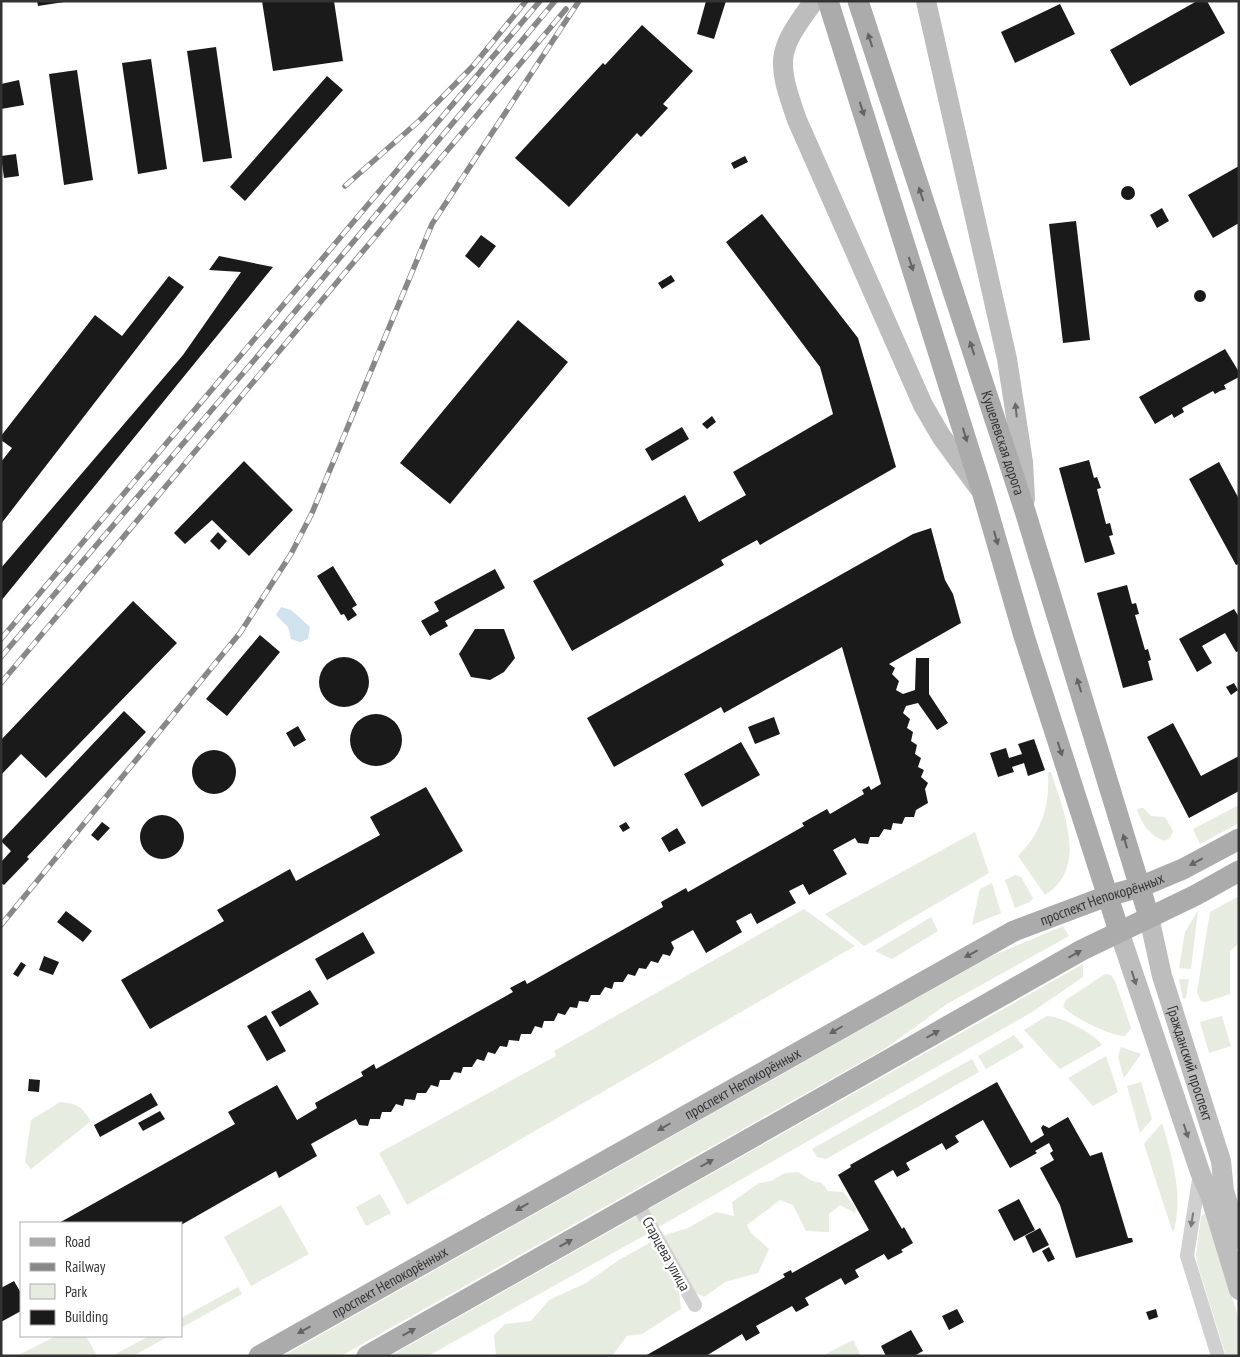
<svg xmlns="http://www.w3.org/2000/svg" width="1240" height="1357" viewBox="0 0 1240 1357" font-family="'PT Sans Narrow',sans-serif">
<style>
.green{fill:#e6ecdf}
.water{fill:#cfe2ee}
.building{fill:#1a1a1a}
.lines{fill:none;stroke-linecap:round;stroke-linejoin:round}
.street{stroke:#d0d0d0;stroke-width:14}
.secondary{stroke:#bdbdbd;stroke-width:20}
.primary{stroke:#ababab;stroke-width:21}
.rail-casing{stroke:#888;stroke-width:5.5}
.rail{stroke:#fff;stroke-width:4;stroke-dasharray:11;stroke-linecap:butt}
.oneway{fill:#636363}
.oneway2{fill:#6a6a6a}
.oneway3{fill:#7a7a7a}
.labels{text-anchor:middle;stroke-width:5;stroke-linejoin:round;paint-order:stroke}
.street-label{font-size:15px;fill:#333;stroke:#fff}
</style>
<rect width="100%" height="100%" fill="#fff"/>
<!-- green -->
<path class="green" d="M 1048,772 L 1051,772 C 1063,810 1089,868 1045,895 L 1018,856 C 1042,832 1050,805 1048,772 Z
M 1239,805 L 1239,823 L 1200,844 L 1193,829 Z
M 1140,808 L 1143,808 L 1151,816 L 1165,817 L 1173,831 L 1170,838 L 1164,841 C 1149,834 1143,826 1137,810 Z
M 975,832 L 989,873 L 864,946 L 825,914 Z
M 1015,875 L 1021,877 L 1033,898 L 1030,902 L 1015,908 L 1005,880 Z
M 992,883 L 1001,913 L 972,925 L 980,889 Z
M 1239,896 L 1239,943 L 1230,951 L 1230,994 L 1206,1002 L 1201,1001 L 1197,992 L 1210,912 Z
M 804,909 L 855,946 L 407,1205 L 379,1153 L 556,1056 L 554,1051 Z
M 1198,910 L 1191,969 L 1179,968 L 1185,932 Z
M 931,917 L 938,931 L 892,959 L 875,951 Z
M 1063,926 L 1069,936 L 947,1004 L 886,1048 L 341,1356 L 283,1356 L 990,957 Z
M 1083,964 L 1083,977 L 1032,1012 L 657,1228 L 647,1210 Z
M 1105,974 L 1111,975 L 1115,981 L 1131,1028 L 1125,1036 C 1113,1037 1069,1016 1063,1006 L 1066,1000 Z
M 1179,979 L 1189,979 L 1186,998 L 1183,999 Z
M 1047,1016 C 1061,1016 1095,1034 1102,1045 L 1060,1069 L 1024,1030 Z
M 1222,1016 L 1231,1046 L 1209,1053 L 1200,1022 Z
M 1014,1035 L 1024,1047 L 986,1069 L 978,1056 Z
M 1121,1047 L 1141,1054 L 1124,1078 L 1118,1057 Z
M 1106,1056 L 1118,1092 L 1093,1106 L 1068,1078 Z
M 972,1059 L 979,1072 L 826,1159 L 817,1157 L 812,1149 Z
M 1141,1082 L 1152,1119 L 1140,1133 L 1127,1086 Z
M 60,1102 C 77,1103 82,1107 91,1121 L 31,1169 L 25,1162 L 31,1120 Z
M 1162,1123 C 1173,1159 1183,1193 1174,1231 L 1172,1230 L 1144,1144 Z
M 798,1172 L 812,1181 L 822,1183 L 828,1191 L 843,1192 L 856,1208 L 855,1213 L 840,1205 L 829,1214 L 829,1232 L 806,1231 L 793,1205 L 780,1200 L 747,1225 L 751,1233 L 769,1249 L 758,1273 L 725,1282 L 704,1297 L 696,1293 L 688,1281 L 679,1290 L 681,1309 L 642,1334 L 627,1336 L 612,1356 L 496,1356 L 494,1335 L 505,1324 L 531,1321 L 549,1300 L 586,1283 L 619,1260 L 662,1236 L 688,1228 L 716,1212 L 734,1216 L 732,1202 L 759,1183 L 771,1181 L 785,1173 Z
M 380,1194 L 391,1213 L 366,1226 L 356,1207 Z
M 281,1205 L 309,1254 L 251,1286 L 224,1237 Z
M 1205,1213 L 1239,1319 L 1239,1356 L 1226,1356 L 1198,1266 L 1196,1255 L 1201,1216 Z
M 637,1216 L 647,1234 L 428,1356 L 390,1356 Z
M 238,1287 L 242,1294 L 181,1328 L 181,1318 Z
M 56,1336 L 86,1336 L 97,1356 L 17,1356 Z
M 149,1336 L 169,1336 L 133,1356 L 112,1356 Z
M 853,1340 L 861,1356 L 822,1356 Z"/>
<!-- water -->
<path class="water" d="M 281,607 L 291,610 L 310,627 L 308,639 L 300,642 L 291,639 L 288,627 L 276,615 Z"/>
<!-- building -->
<path class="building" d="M 37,1 L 63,1 L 64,2 L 38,6 Z
M 262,1 L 334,1 L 343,61 L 273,71 Z
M 706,1 L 726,1 L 714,39 L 697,34 Z
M 1197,1 L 1207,1 L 1225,33 L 1130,86 L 1110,50 Z
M 1060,4 L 1075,34 L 1015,63 L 1001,32 Z
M 642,25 L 693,71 L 663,104 L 668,108 L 641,137 L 637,133 L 569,207 L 515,158 L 603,63 L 605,65 Z
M 216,47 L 232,158 L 203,162 L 187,51 Z
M 151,59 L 167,169 L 138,174 L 122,63 Z
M 77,70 L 93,180 L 64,185 L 49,74 Z
M 327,76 L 343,90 L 245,201 L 230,187 Z
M 19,80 L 24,105 L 1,109 L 1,84 Z
M 16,154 L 19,176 L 4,178 L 1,156 Z
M 745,156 L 748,162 L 734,169 L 731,163 Z
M 1239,166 L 1239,223 L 1213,238 L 1188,195 Z
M1121 193a7 7 0 1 1 14 0a7 7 0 1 1-14 0Z
M 1162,208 L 1169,221 L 1157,228 L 1150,215 Z
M 762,214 L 858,338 L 896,467 L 760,545 L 757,540 L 721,560 L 724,565 L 572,651 L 533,581 L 685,495 L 699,522 L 746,495 L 733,472 L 833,414 L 820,367 L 726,242 Z
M 1076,221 L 1090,340 L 1063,343 L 1049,224 Z
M 481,235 L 496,246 L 479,268 L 465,256 Z
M 219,256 L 273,267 L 1,601 L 1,568 L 183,355 L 241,272 L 209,270 Z
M 671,275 L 675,281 L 662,289 L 658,283 Z
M 169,276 L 184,287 L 1,524 L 1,462 L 12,448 L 1,440 L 1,436 L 95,315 L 122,336 Z
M1194 296a6 6 0 1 1 12 0a6 6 0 1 1-12 0Z
M 518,320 L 568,362 L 450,504 L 400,463 Z
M 1225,349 L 1239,372 L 1239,377 L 1224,385 L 1226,389 L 1220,391 L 1215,394 L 1213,391 L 1182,408 L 1184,412 L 1174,418 L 1172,414 L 1155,424 L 1139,397 Z
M 712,416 L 716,422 L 707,429 L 702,424 Z
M 682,427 L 689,439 L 652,461 L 645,449 Z
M 1089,460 L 1094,478 L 1097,477 L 1101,488 L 1097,489 L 1106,524 L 1110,523 L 1113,535 L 1109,536 L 1115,554 L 1085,563 L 1059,468 Z
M 244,461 L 293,510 L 249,556 L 212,520 L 185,544 L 174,533 Z
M 1219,462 L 1239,499 L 1239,564 L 1236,565 L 1189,479 Z
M 931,528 L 945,580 L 953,594 L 961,623 L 889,664 L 895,668 L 892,674 L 899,681 L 896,690 L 903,694 L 915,690 L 916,658 L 929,658 L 929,694 L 948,723 L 937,730 L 918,703 L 906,706 L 903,713 L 910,719 L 907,728 L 913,732 L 911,741 L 917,745 L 915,754 L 921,758 L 918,767 L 924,770 L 921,777 L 928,783 L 925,789 L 928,803 L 916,810 L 914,817 L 905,817 L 902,824 L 893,823 L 891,830 L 884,829 L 879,837 L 870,837 L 868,844 L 858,843 L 855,838 L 833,850 L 847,874 L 809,895 L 803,884 L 789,891 L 796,903 L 757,924 L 751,913 L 736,921 L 742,932 L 706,953 L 693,930 L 671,942 L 674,948 L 670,956 L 663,954 L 658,963 L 651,961 L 646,969 L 639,968 L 635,976 L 628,974 L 623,982 L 614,982 L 612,989 L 605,987 L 600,995 L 591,995 L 588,1002 L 579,1001 L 577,1008 L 570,1007 L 565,1015 L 558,1013 L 554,1021 L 544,1021 L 542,1028 L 535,1026 L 531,1034 L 521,1034 L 519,1041 L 509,1040 L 507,1047 L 500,1046 L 495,1054 L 488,1052 L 484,1061 L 477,1059 L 472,1067 L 463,1067 L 461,1073 L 454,1072 L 450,1080 L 440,1080 L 438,1087 L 431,1085 L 426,1093 L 417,1093 L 415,1100 L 405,1099 L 403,1106 L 396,1104 L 391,1112 L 382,1112 L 380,1119 L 370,1119 L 368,1126 L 359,1125 L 356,1119 L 311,1144 L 317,1156 L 279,1178 L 276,1171 L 181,1225 L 59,1223 L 235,1124 L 228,1112 L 277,1085 L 297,1120 L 317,1108 L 315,1103 L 363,1076 L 361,1072 L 374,1064 L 376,1069 L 513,992 L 510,988 L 525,980 L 527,984 L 663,907 L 661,902 L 686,888 L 688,892 L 804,826 L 802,823 L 827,809 L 830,814 L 864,794 L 862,790 L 869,786 L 871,790 L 881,784 L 842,647 L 724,713 L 721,707 L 614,767 L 587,718 L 913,534 Z
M 218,532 L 227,541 L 219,550 L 210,541 Z
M 333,566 L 357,605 L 352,608 L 357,615 L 348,621 L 344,614 L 341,615 L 317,576 Z
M 495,569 L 505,588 L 445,621 L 448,626 L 430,636 L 421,621 L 439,611 L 434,602 Z
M 1127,585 L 1132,604 L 1136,603 L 1139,614 L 1135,615 L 1145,650 L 1148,649 L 1151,660 L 1148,661 L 1153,680 L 1123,688 L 1097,593 Z
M 133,601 L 177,643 L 46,778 L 21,754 L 1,775 L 1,740 Z
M 1234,609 L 1239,617 L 1239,651 L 1236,652 L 1225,633 L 1202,646 L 1212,663 L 1197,672 L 1179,639 Z
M 475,629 L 504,629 L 515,658 L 504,672 L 490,680 L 471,677 L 459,654 Z
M 260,635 L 280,652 L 227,716 L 206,699 Z
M319 682a25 25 0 1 1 50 0a25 25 0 1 1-50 0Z
M 1234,683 L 1238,690 L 1231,695 L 1226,687 Z
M 124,711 L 146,732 L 27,857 L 29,859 L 4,885 L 1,883 L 1,862 L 11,851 L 1,841 Z
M350 740a26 26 0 1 1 52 0a26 26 0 1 1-52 0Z
M 774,717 L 780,734 L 755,744 L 748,727 Z
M 1173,723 L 1201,776 L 1239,756 L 1239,791 L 1189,818 L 1147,737 Z
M 298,726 L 306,740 L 294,747 L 286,733 Z
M 1034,739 L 1045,770 L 1028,776 L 1024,763 L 1012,767 L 1014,772 L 998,777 L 990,753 L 1006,748 L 1009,758 L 1022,754 L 1018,744 Z
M 741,742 L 760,775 L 702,807 L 684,774 Z
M192 772a22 22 0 1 1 44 0a22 22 0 1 1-44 0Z
M 426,787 L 463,851 L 150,1029 L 121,980 L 224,921 L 217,910 L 290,869 L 296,881 L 380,835 L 370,817 Z
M140 837a22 22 0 1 1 44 0a22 22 0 1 1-44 0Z
M 102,822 L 110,828 L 98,841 L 91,835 Z
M 626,822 L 630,828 L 623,832 L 619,826 Z
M 677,828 L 686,843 L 669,852 L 661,838 Z
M 66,911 L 92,931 L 83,942 L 57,922 Z
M 363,932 L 375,953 L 327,980 L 315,959 Z
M 44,956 L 59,962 L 53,975 L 39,970 Z
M 21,962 L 26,965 L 18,977 L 13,974 Z
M 310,990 L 319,1004 L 280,1027 L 271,1012 Z
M 266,1015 L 286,1051 L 267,1061 L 247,1026 Z
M 29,1079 L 40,1080 L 39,1092 L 28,1091 Z
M 997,1082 L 1031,1143 L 1044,1135 L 1041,1128 L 1043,1125 L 1049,1128 L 1068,1117 L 1090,1156 L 1102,1152 L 1128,1238 L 1132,1238 L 1133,1242 L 1076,1258 L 1060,1205 L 1040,1168 L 1054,1160 L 1050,1153 L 1053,1151 L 1049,1143 L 1035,1151 L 1037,1153 L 1010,1168 L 983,1120 L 955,1136 L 959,1142 L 946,1150 L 942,1143 L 906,1163 L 910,1170 L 897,1177 L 893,1170 L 874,1181 L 902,1229 L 904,1227 L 913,1243 L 901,1250 L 903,1252 L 888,1260 L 884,1254 L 855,1270 L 859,1277 L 848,1283 L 845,1285 L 841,1278 L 805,1298 L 809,1305 L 800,1310 L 796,1312 L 792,1306 L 756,1326 L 760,1333 L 746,1341 L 742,1334 L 706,1356 L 645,1356 L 785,1277 L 783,1274 L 791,1270 L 792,1273 L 869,1230 L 838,1175 L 851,1167 L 850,1165 Z
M 151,1093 L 158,1105 L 100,1137 L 94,1125 Z
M 160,1111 L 165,1119 L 143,1131 L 138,1123 Z
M 1019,1199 L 1035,1230 L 1014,1241 L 998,1210 Z
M 1040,1228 L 1049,1245 L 1033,1253 L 1025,1236 Z
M 1049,1247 L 1055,1259 L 1048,1262 L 1042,1251 Z
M 14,1281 L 21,1293 L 21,1311 L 1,1322 L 1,1288 Z
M 957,1309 L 964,1322 L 949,1330 L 942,1316 Z
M 1156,1309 L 1158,1317 L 1149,1320 L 1146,1312 Z
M 911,1330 L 923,1351 L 914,1356 L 886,1356 L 881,1346 Z"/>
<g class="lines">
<!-- street -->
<path class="street" d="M 1200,1173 L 1187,1256 L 1218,1356
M 637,1203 L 695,1305"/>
<!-- secondary -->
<g class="secondary">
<path d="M 814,1 C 776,52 776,60 797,120 L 923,405 L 941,436 L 979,488"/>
<path d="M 926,1 L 1007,359 L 1023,462 L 1025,499"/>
<path id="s1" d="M 1149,917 L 1162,976 L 1221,1161 L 1224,1191 L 1239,1239"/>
<path d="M 1119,931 L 1200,1172 L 1210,1195 L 1239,1290"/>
</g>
<!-- primary -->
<g class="primary">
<path d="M 828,1 L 982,491 L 1024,636 L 1119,931"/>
<path id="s2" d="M 858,1 L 1025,511 L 1149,917"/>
<path id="s3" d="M 259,1356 L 1014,931 L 1107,896 L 1140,887 L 1183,869 L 1239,839"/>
<path d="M 367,1356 L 1082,950 L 1196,895 L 1239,871"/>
</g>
<!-- rail casing -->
<g class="rail-casing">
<path id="rail" d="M 345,186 L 419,121 L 473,66 L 526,1
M 1,639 L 540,1
M 1,657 L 256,358 L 555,1
M 1,683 L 566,9
M 1,925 L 240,633 L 291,554 L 312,513 L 432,224 L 579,1"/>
</g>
<!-- rail -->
<use href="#rail" class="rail"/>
</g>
<!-- one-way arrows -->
<defs><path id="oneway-solid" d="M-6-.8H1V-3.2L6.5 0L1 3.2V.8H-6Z" transform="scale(1.25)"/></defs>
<g class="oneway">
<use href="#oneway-solid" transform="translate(870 40) rotate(-108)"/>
<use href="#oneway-solid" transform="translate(862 109) rotate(72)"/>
<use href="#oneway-solid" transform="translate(921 194) rotate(-108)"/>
<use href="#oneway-solid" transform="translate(911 264) rotate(72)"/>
<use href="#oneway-solid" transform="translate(972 348) rotate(-108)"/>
<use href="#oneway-solid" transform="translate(965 435) rotate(73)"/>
<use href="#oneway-solid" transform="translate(996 538) rotate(74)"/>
<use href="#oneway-solid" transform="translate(1079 685) rotate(-107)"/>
<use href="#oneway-solid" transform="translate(1060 749) rotate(72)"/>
<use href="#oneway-solid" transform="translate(1125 841) rotate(-106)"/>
<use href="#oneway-solid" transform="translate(1196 862) rotate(152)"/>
<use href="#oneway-solid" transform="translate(971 954) rotate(152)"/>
<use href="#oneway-solid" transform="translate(1075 954) rotate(-29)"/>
<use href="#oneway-solid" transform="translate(836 1030) rotate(150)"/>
<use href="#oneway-solid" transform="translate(933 1034) rotate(-30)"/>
<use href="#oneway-solid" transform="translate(664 1127) rotate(150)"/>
<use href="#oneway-solid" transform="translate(707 1163) rotate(-30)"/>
<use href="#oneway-solid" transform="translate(522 1207) rotate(150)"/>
<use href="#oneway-solid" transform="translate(566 1243) rotate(-29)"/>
<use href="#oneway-solid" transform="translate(304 1330) rotate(151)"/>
<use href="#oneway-solid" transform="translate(409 1332) rotate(-29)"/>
</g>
<g class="oneway2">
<use href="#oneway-solid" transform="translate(1016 410) rotate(-96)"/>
<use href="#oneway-solid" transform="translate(1134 978) rotate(72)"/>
<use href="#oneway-solid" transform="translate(1186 1131) rotate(72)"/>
</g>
<use class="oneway3" href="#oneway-solid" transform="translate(1192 1220) rotate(99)"/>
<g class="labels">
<!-- street labels -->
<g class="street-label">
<text dy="5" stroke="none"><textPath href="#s2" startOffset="465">Кушелевская дорога</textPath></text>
<text dy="5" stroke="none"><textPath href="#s3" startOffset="960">проспект Непокорённых</textPath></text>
<text dy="5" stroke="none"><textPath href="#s1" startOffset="152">Гражданский проспект</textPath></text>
<text dy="5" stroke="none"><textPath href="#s3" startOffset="555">проспект Непокорённых</textPath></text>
<text transform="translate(666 1254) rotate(61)" y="5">Старцева улица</text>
<text dy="5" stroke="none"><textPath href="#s3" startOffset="150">проспект Непокорённых</textPath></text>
</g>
</g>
<!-- border -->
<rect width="1240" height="1357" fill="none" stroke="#333333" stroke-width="5"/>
<!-- legend -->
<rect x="20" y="1222" width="162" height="115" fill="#ffffff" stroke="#adadad"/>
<rect x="30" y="1238" width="25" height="8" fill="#ababab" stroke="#adadad"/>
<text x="65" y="1247" font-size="15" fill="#333333">Road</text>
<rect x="30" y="1263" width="25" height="8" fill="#888888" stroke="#adadad"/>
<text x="65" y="1272" font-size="15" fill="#333333">Railway</text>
<rect x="30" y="1284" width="25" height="15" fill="#e6ecdf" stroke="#adadad"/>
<text x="65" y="1297" font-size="15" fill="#333333">Park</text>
<rect x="30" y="1310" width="25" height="15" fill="#1a1a1a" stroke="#adadad"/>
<text x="65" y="1322" font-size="15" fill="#333333">Building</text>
</svg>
